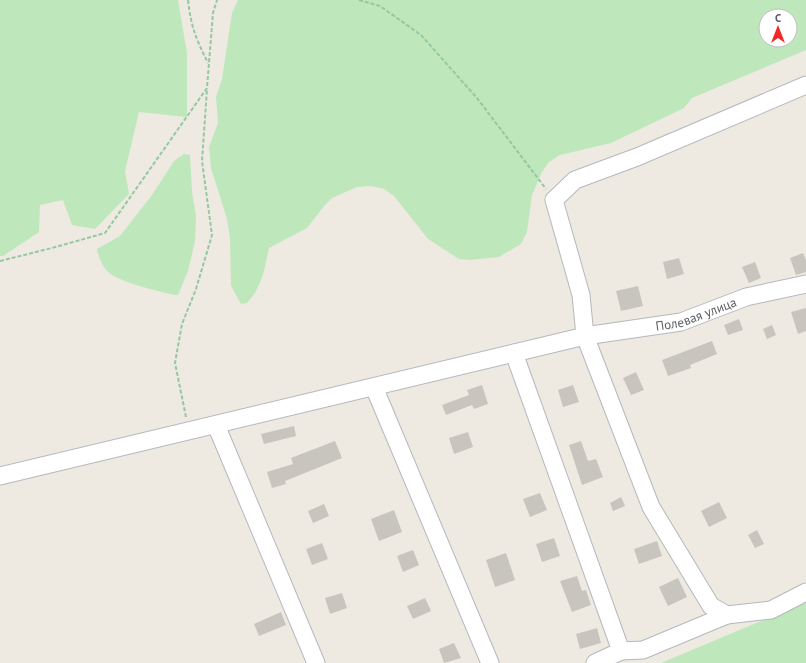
<svg xmlns="http://www.w3.org/2000/svg" width="806" height="663" viewBox="0 0 806 663" font-family="'PT Sans',sans-serif">
<style>
.green{fill:#bee7bc;fill-rule:evenodd}
.building{fill:#c8c5be}
.lines{fill:none;stroke-linecap:round;stroke-linejoin:round}
.minor-casing{stroke:#b4b8bd;stroke-width:19}
.path{stroke:#94c8a1;stroke-width:2;stroke-dasharray:4 2;stroke-linecap:butt}
.minor{stroke:#fff;stroke-width:17}
.labels{text-anchor:middle;stroke-width:3;stroke-linejoin:round;paint-order:stroke}
.street-label{font-size:13px;fill:#5a5e63;stroke:#fff}
</style>
<rect width="100%" height="100%" fill="#eeeae1"/>
<!-- green -->
<path class="green" d="M 0,0 L 178,0 L 187,53 L 187,117 L 139,112 L 125,171 L 129,194 L 95,229 L 72,225 L 63,200 L 40,205 L 39,232 L 3,256 L 0,256 Z
M 238,0 L 806,0 L 806,50 L 692,98 L 684,108 L 611,143 L 560,155 L 549,162 L 542,172 L 532,195 L 527,232 L 521,244 L 499,257 L 470,260 L 459,259 L 428,239 L 394,196 L 384,189 L 371,186 L 357,187 L 332,198 L 324,206 L 307,228 L 269,248 C 264,270 263,285 247,303 L 241,304 L 231,286 L 230,238 L 227,219 L 211,168 L 209,147 L 218,123 L 216,97 L 222,79 L 232,13 ZM 766,16 L 790,16 L 790,40 L 766,40 Z
M 184,154 L 190,155 L 192,192 L 196,216 L 195,241 L 188,271 L 178,295 C 165,294 122,282 112,275 C 103,269 99,259 97,249 L 120,236 L 152,195 L 174,161 Z
M 806,601 L 806,663 L 661,663 L 804,603 Z"/>
<!-- building -->
<path class="building" d="M 803,253 L 806,260 L 806,272 L 796,275 L 790,258 Z
M 679,258 L 684,274 L 667,279 L 663,262 Z
M 755,262 L 761,278 L 749,283 L 742,267 Z
M 638,286 L 643,306 L 621,311 L 616,291 Z
M 806,308 L 806,331 L 798,334 L 791,312 Z
M 739,319 L 743,330 L 728,335 L 724,325 Z
M 772,325 L 776,335 L 767,339 L 763,329 Z
M 712,341 L 717,354 L 690,365 L 691,368 L 668,376 L 662,360 Z
M 636,372 L 644,390 L 631,395 L 623,378 Z
M 482,385 L 488,404 L 474,409 L 472,405 L 446,415 L 442,405 L 469,395 L 467,390 Z
M 573,385 L 579,402 L 563,407 L 558,390 Z
M 294,426 L 296,436 L 264,444 L 261,434 Z
M 468,432 L 473,447 L 454,454 L 449,438 Z
M 335,441 L 342,458 L 285,481 L 286,484 L 272,488 L 267,472 L 293,464 L 291,458 Z
M 581,441 L 588,461 L 596,459 L 603,477 L 582,485 L 569,445 Z
M 540,493 L 547,510 L 530,517 L 523,499 Z
M 621,497 L 625,506 L 613,511 L 610,503 Z
M 719,502 L 727,518 L 709,527 L 701,511 Z
M 324,504 L 329,516 L 313,523 L 308,511 Z
M 394,510 L 402,532 L 379,541 L 371,519 Z
M 757,530 L 764,544 L 755,548 L 748,535 Z
M 554,538 L 560,556 L 542,562 L 536,544 Z
M 657,541 L 662,556 L 639,564 L 634,549 Z
M 322,543 L 328,559 L 312,565 L 306,549 Z
M 413,550 L 419,565 L 403,572 L 397,556 Z
M 506,553 L 515,580 L 495,587 L 486,560 Z
M 577,576 L 582,591 L 586,590 L 591,605 L 572,612 L 560,581 Z
M 678,578 L 687,597 L 668,606 L 659,587 Z
M 342,593 L 347,608 L 330,614 L 325,598 Z
M 425,598 L 431,611 L 413,619 L 407,606 Z
M 281,612 L 286,625 L 259,636 L 254,624 Z
M 597,628 L 601,643 L 580,649 L 576,634 Z
M 454,643 L 461,658 L 444,663 L 439,649 Z"/>
<g class="lines">
<!-- minor casing -->
<g class="minor-casing">
<g id="minor">
<path d="M 806,85 L 637,157 L 575,180 L 554,200 L 581,295 L 585,336 L 651,507 L 711,606 L 727,615 L 771,610 L 806,592"/>
<path d="M 514,353 L 621,651 L 595,663"/>
<path d="M 374,387 L 490,663"/>
<path d="M 216,425 L 316,663"/>
<path id="s1" d="M 0,476 L 585,336 L 681,322 L 746,297 L 806,284"/>
<path d="M 621,651 L 643,650 L 727,615"/>
</g>
</g>
<!-- path -->
<path class="path" d="M 188,0 C 191,27 196,39 208,63
M 359,0 L 380,6 L 421,35 L 477,98 L 546,189
M 0,261 L 52,248 L 105,233 L 207,88 L 213,13 L 217,0
M 186,417 L 175,363 L 182,324 L 196,289 L 212,235 L 202,161 L 207,89"/>
<!-- minor -->
<use href="#minor" class="minor"/>
</g>
<g class="labels">
<!-- street labels -->
<g class="street-label">
<text dy="5" stroke="none"><textPath href="#s1" startOffset="715">Полевая улица</textPath></text>
</g>
</g>
<!-- north arrow -->
<g transform="translate(778 28)"><circle r="19" fill="#ffffff" stroke="#bdbfc1"/>
<path d="M0-3L7 15L0 10L-7 15Z" fill="#f12924"/>
<text y="-6" font-size="11" font-weight="bold" text-anchor="middle" fill="#5a5e63">С</text>
</g>
</svg>
